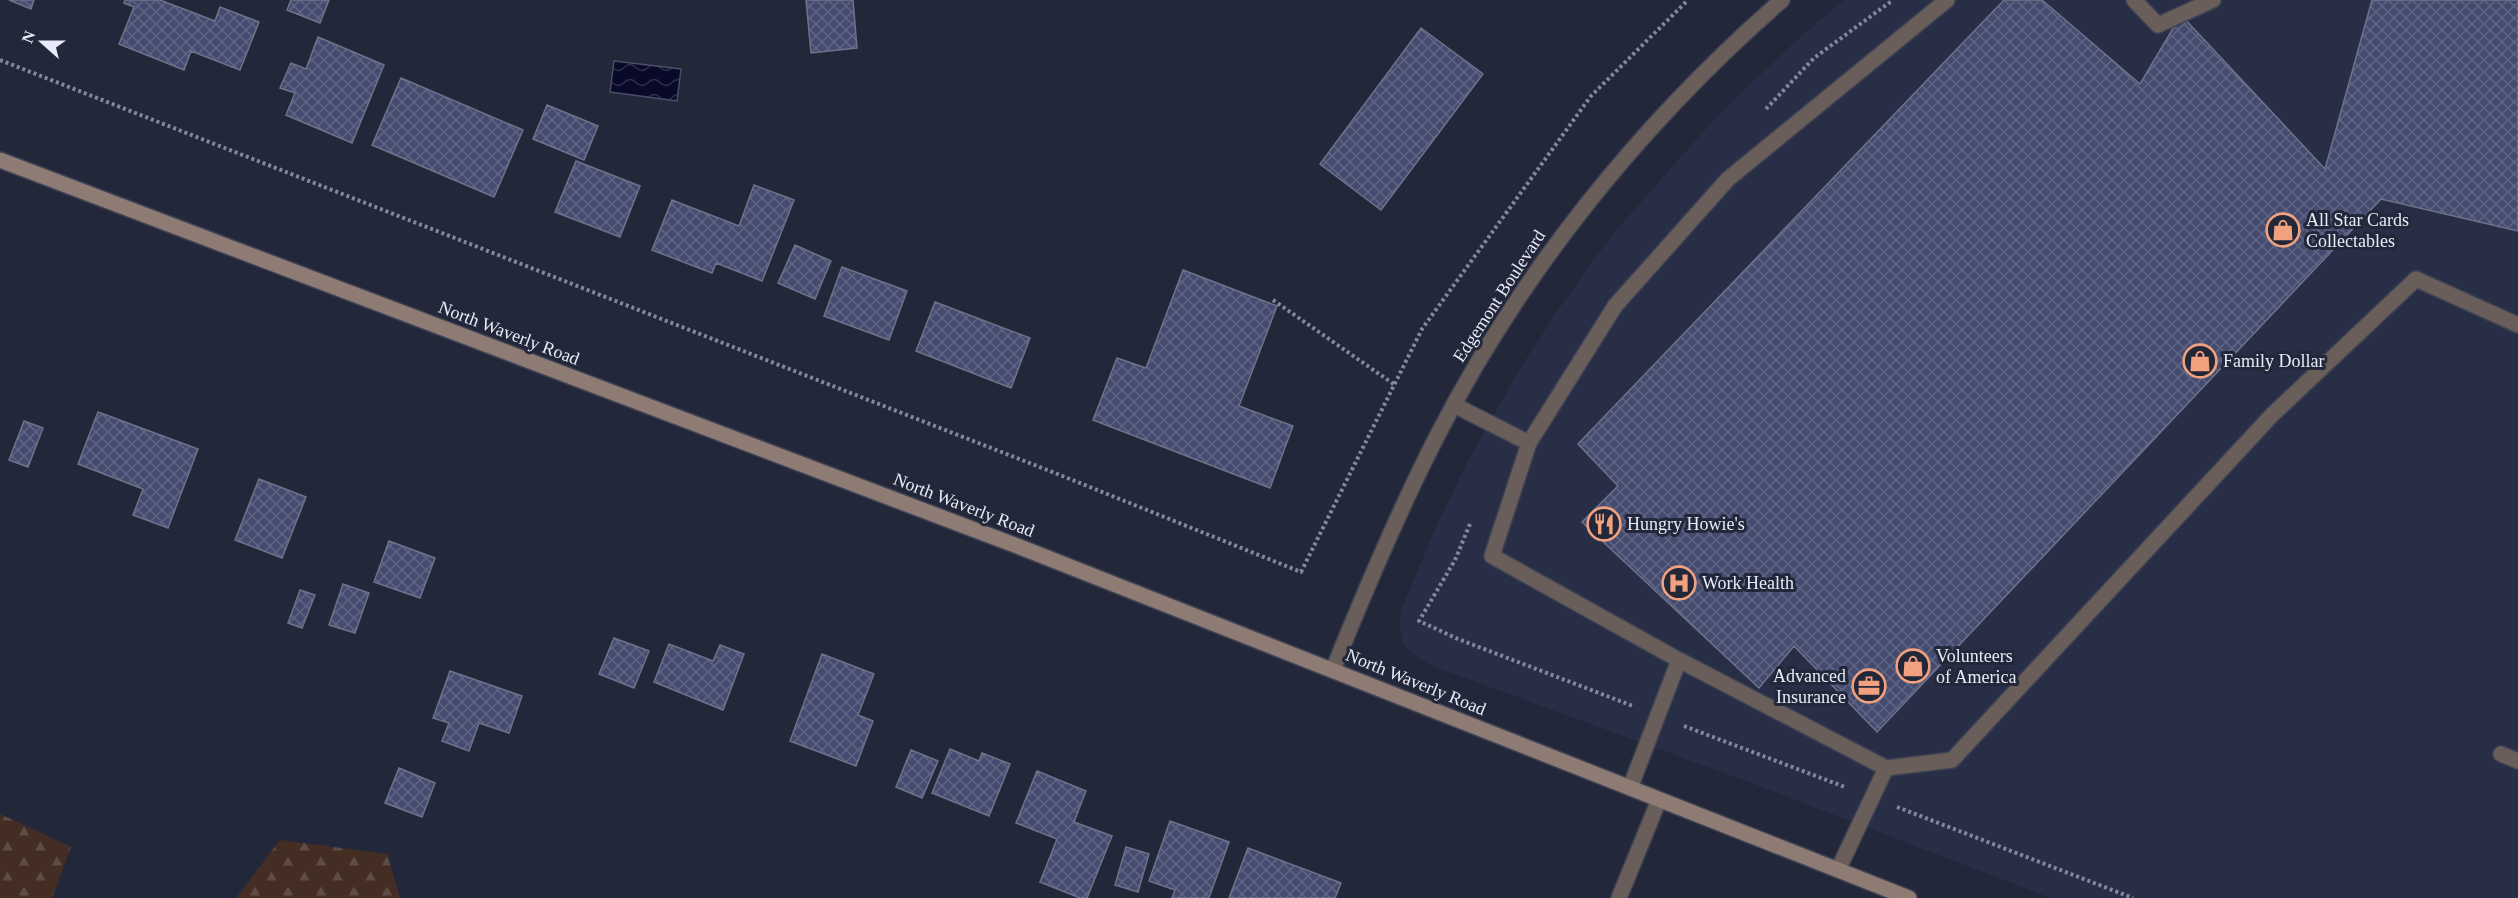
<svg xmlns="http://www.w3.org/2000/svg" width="2518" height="898" viewBox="0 0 2518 898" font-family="'Times New Roman',serif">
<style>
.built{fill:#292e47}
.forest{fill:url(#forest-firs)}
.water{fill:url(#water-waves);stroke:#4c4d67;stroke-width:1.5}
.building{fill:url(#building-cross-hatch);stroke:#6e738a;stroke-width:1.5}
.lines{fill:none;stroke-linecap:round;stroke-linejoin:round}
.service-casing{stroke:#3e4254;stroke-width:18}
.minor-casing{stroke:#3e4254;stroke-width:18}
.secondary-casing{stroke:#3e4254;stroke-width:18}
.path{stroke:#848898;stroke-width:4;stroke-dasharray:3 3;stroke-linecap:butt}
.service{stroke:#695e59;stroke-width:15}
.minor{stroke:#695e59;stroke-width:15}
.secondary{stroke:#8d7b74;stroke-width:15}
.labels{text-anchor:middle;stroke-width:6;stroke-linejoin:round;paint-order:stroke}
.poi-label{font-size:18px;fill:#e7eaf7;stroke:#23273a;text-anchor:start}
.street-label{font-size:18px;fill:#e7eaf7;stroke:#23273a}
</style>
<defs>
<pattern id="forest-firs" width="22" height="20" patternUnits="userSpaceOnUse" patternTransform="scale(1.5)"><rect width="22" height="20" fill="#442e24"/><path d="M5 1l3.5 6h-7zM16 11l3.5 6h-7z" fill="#5f4c45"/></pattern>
<pattern id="water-waves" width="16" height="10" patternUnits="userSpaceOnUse" patternTransform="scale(1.5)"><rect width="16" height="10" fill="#090a29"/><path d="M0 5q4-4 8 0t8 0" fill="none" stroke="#2d2e49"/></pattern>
<pattern id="building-cross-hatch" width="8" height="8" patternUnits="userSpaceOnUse" patternTransform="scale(1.5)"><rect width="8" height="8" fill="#444b6f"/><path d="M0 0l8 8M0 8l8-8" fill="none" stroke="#5f6584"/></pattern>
</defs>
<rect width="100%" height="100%" fill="#23273a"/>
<!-- built -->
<path class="built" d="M 1844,0 L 2518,0 L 2518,898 L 2051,898 L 1762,787 L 1430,665 L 1414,655 L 1404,645 L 1399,624 L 1401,610 L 1439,520 L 1467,463 L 1519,370 L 1558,310 L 1612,235 L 1720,113 L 1799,38 Z"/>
<!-- forest -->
<path class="forest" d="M 0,814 L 71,847 L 52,898 L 0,898 Z
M 280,840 L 387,854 L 400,898 L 236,898 Z"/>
<!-- water -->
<path class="water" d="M 614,61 L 681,69 L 677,101 L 610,92 Z"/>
<!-- building -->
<path class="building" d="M 9,0 L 34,0 L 31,9 Z
M 125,0 L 160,0 L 215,21 L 220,7 L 259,22 L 240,70 L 191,51 L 184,70 L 119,44 L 134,7 L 124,3 Z
M 291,0 L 329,0 L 320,23 L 287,10 Z
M 806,0 L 853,0 L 857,48 L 811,53 Z
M 2004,0 L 2042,0 L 2140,84 L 2181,15 L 2325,169 L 2372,0 L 2518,0 L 2518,231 L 2381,199 L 1877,732 L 1794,646 L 1759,688 L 1582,522 L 1618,486 L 1578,444 Z
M 1421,28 L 1483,74 L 1381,210 L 1320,164 Z
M 318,37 L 384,65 L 352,143 L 286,115 L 295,93 L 280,88 L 291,63 L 306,69 Z
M 401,78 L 523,130 L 494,197 L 372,145 Z
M 547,105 L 598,126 L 584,160 L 533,139 Z
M 576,161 L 640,186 L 620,237 L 555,212 Z
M 754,185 L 794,200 L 762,281 L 716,263 L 712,273 L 652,250 L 672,200 L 739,226 Z
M 795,245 L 831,261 L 815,299 L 778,283 Z
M 842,267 L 907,291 L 889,340 L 824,316 Z
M 1183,270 L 1277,306 L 1239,406 L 1293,426 L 1270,488 L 1093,420 L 1117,358 L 1146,368 Z
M 935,302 L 1030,338 L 1011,388 L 916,351 Z
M 98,412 L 198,449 L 168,528 L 133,515 L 143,489 L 78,464 Z
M 24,421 L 43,428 L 28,467 L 9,460 Z
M 259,479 L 306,497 L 282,558 L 235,540 Z
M 389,541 L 435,558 L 420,598 L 374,582 Z
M 343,584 L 369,593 L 355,633 L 329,625 Z
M 300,590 L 315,595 L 302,628 L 288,623 Z
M 614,638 L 649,651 L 634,688 L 599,674 Z
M 669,644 L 713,661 L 720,645 L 744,654 L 723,710 L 654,682 Z
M 822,654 L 874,674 L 858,715 L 873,721 L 856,766 L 790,741 Z
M 450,671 L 522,696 L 509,733 L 479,723 L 469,751 L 442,741 L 449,723 L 433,718 Z
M 950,749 L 979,761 L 982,753 L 1010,764 L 989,816 L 932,793 Z
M 911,750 L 938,761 L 922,798 L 896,787 Z
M 399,768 L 435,783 L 422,817 L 385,803 Z
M 1037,771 L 1086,791 L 1074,822 L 1112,836 L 1087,898 L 1080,898 L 1040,882 L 1057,839 L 1016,823 Z
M 1170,821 L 1229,842 L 1209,898 L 1172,898 L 1175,890 L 1149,881 Z
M 1126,847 L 1149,854 L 1138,892 L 1115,885 Z
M 1248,848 L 1341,883 L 1335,898 L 1229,898 Z"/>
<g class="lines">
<!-- service casing -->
<g class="service-casing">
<path id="service" d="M 2134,0 L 2158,25 L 2213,0
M 1454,405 L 1529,443
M 2501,754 L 2518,761
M 1886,768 L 1679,660 L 1492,556 L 1529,443 L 1615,306 L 1728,179 L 1947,0
M 1630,788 L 1679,660
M 1838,870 L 1886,768 L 1952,760 L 2272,415 L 2416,279 L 2518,325
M 1619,898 L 1659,800"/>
</g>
<!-- minor casing -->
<g class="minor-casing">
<path id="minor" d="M 1333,670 C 1364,593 1396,517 1434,442 C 1519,274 1640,124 1782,0"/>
</g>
<!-- secondary casing -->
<g class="secondary-casing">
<path id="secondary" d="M 0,160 L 1025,549 L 1909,898"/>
</g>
<!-- path -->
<path class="path" d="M 0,60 L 1055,473 L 1301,572 L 1422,329 L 1591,96 L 1688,0
M 1766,109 L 1814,58 L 1893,0
M 1273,300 L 1395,385
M 1470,524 L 1455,560 L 1419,621 L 1458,639 L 1633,706
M 1684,726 L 1845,787
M 1897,807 L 2133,898"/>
<!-- service -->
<use href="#service" class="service"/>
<!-- minor -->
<use href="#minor" class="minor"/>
<!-- secondary -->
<use href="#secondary" class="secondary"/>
</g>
<!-- icons -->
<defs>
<g id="shop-ring" transform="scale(1.725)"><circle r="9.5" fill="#23273a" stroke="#f2a17e" stroke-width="1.5"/><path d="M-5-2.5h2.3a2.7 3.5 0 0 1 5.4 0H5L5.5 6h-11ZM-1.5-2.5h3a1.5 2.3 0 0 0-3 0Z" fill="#f2a17e"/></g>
<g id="restaurant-ring" transform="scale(1.725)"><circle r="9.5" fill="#23273a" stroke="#f2a17e" stroke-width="1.5"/><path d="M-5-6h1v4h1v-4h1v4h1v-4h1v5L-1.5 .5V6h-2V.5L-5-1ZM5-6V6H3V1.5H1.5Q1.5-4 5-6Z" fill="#f2a17e"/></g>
<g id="hospital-ring" transform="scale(1.725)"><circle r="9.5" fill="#23273a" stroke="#f2a17e" stroke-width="1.5"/><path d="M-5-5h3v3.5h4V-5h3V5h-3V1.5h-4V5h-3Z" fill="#f2a17e"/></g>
<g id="office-ring" transform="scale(1.725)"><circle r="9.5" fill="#23273a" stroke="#f2a17e" stroke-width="1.5"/><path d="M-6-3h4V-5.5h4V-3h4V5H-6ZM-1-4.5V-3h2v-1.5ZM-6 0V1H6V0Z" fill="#f2a17e"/></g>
</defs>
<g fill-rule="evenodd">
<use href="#shop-ring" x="2283" y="230"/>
<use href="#shop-ring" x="2200" y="361"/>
<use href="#restaurant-ring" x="1604" y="524"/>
<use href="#hospital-ring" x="1679" y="583"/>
<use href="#shop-ring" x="1913" y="666"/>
<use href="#office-ring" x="1869" y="686"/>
</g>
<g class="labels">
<!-- poi labels -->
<g class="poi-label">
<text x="2306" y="226">All Star Cards<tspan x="2306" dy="21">Collectables</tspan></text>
<text x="2223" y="367">Family Dollar</text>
<text x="1627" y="530">Hungry Howie's</text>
<text x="1702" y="589">Work Health</text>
<text x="1936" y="662">Volunteers<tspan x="1936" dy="21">of America</tspan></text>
<text x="1846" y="682" text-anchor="end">Advanced<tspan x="1846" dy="21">Insurance</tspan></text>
</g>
<!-- street labels -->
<g class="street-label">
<text transform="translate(1499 296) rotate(-57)" y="6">Edgemont Boulevard</text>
<text transform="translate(509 333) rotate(21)" y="6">North Waverly Road</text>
<text transform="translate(964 505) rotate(21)" y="6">North Waverly Road</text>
<text transform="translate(1416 682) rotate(22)" y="6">North Waverly Road</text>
</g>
</g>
<!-- north arrow -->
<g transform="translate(42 42) rotate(291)" stroke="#23273a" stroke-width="4.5" paint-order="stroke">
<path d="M0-4.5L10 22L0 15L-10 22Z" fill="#e7eaf7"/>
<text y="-9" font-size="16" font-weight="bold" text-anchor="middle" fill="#e7eaf7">N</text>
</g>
</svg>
